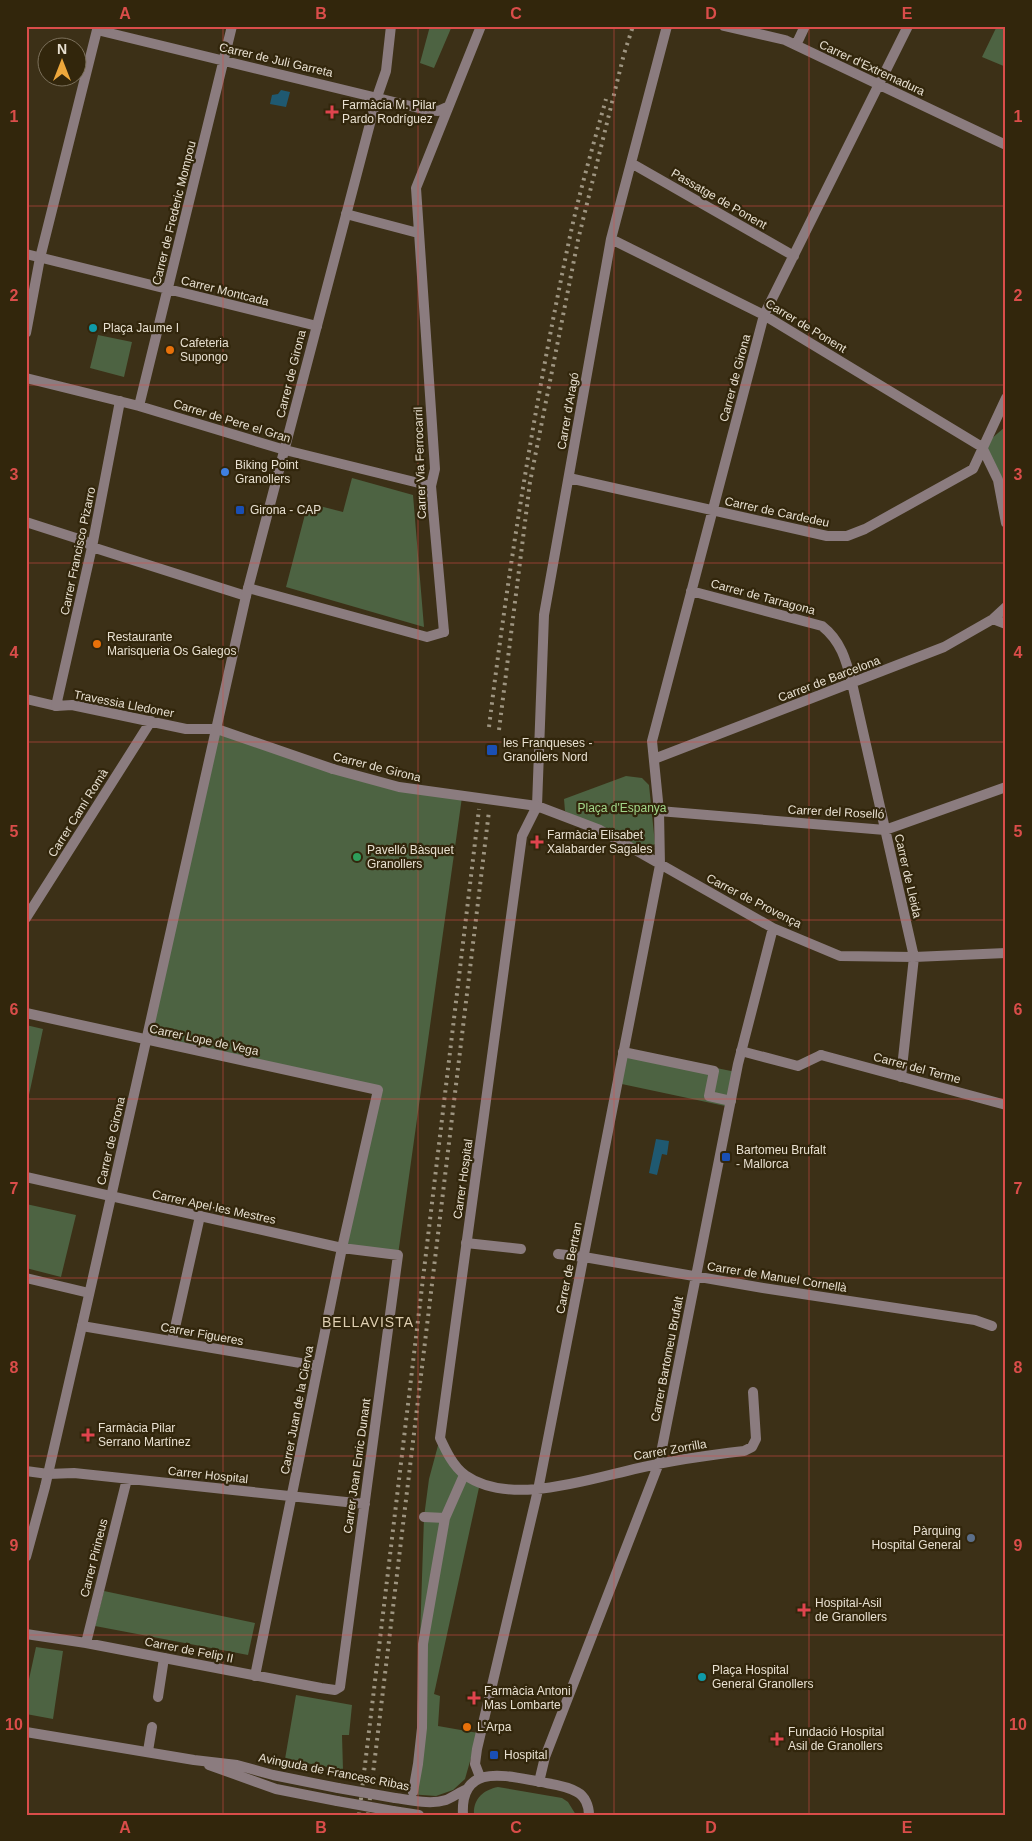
<svg xmlns="http://www.w3.org/2000/svg" width="1032" height="1841" viewBox="0 0 1032 1841" font-family="Arial,sans-serif">
<style>
.green{fill:#4d6342}
.water{fill:#1f5971}
.lines{fill:none;stroke-linecap:round;stroke-linejoin:round}
.pedestrian{stroke:#8b7c7f;stroke-width:10}
.minor{stroke:#8b7c7f;stroke-width:10}
.tertiary{stroke:#8b7c7f;stroke-width:10}
.rail{stroke:#9e9581;stroke-width:4;stroke-dasharray:2.5 5;stroke-linecap:butt}
.minor-bridge{stroke:#8b7c7f;stroke-width:10}
.tertiary-bridge{stroke:#8b7c7f;stroke-width:10}
.grid{fill:none;stroke:#da4d4a;stroke-width:1;stroke-opacity:0.55}
.health-dot{fill:#e0444e;stroke:#32260c;stroke-width:2}
.culture-dot{fill:#0f9aa8;stroke:#32260c;stroke-width:2}
.food-dot{fill:#e8710a;stroke:#32260c;stroke-width:2}
.shop-dot{fill:#3f7fe0;stroke:#32260c;stroke-width:2}
.transit-dot{fill:#1a4fb4;stroke:#32260c;stroke-width:2}
.leisure-dot{fill:#2e9e5b;stroke:#32260c;stroke-width:2}
.service-dot{fill:#5c6f8a;stroke:#32260c;stroke-width:2}
.labels{text-anchor:middle;stroke-width:4.5;stroke-linejoin:round;paint-order:stroke}
.street-label{font-size:12px;fill:#e8e0d1;stroke:#32260c}
.poi-label{font-size:12px;fill:#e8e0d1;stroke:#32260c;text-anchor:start}
.park-label{font-size:12px;fill:#a2d789;stroke:#32260c}
.neighbourhood-label{font-size:14px;letter-spacing:1px;fill:#dfcfb2;stroke:#32260c}
.neatline{fill:none;stroke:#da4d4a;stroke-width:2}
.grid-label{font-size:16px;text-anchor:middle;font-weight:bold;fill:#da4d4a}
</style>
<rect width="100%" height="100%" fill="#3c3017"/>
<!-- green -->
<path class="green" d="M 430,26 L 452,26 L 434,68 L 420,63 Z
M 997,26 L 1006,26 L 1006,67 L 982,57 Z
M 98,335 L 132,342 L 124,377 L 90,368 Z
M 1006,426 L 1006,504 L 982,447 Z
M 352,478 L 413,495 L 424,627 L 286,587 L 308,503 L 343,512 Z
M 217,729 L 333,769 L 462,797 L 398,1255 L 342,1248 L 377,1090 L 147,1040 Z
M 626,776 L 642,778 L 649,785 L 655,844 L 639,850 L 565,811 L 564,799 Z
M 26,1025 L 43,1029 L 29,1095 L 26,1094 Z
M 623,1049 L 736,1072 L 730,1107 L 617,1083 Z
M 26,1204 L 76,1215 L 61,1277 L 26,1268 Z
M 440,1438 L 448,1457 L 480,1483 L 434,1694 L 440,1696 L 438,1726 L 478,1733 L 465,1779 L 453,1790 L 436,1796 L 408,1794 L 416,1758 L 424,1517 L 429,1479 Z
M 104,1591 L 255,1623 L 248,1655 L 95,1626 Z
M 36,1647 L 63,1651 L 53,1719 L 26,1714 L 26,1693 Z
M 296,1695 L 352,1705 L 349,1735 L 342,1735 L 343,1770 L 285,1759 Z
M 498,1787 L 562,1798 L 568,1802 L 576,1815 L 474,1815 C 473,1799 483,1790 498,1787 Z"/>
<!-- water -->
<path class="water" d="M 281,90 L 290,92 L 286,107 L 270,104 L 272,95 L 278,94 Z
M 656,1139 L 669,1141 L 667,1155 L 662,1154 L 657,1175 L 649,1173 Z"/>
<g class="lines">
<!-- pedestrian -->
<path class="pedestrian" d="M 248,588 L 427,637 L 444,632
M 26,699 L 56,706
M 741,1051 L 798,1066 L 821,1055
M 623,1052 L 714,1071 L 709,1096 L 731,1101
M 466,1243 L 521,1249
M 558,1254 L 584,1257
M 26,1278 L 89,1293
M 172,1341 L 200,1216
M 424,1517 L 445,1518 L 464,1475
M 158,1697 L 164,1658
M 148,1751 L 152,1727
M 413,1792 L 418,1764 L 422,1728 L 423,1644 L 445,1518"/>
<!-- minor -->
<path class="minor" d="M 667,26 L 611,239 L 544,615 L 537,806 L 522,836 L 440,1438 C 446,1451 453,1466 465,1475 C 510,1507 589,1479 639,1468 C 674,1460 709,1455 744,1451 L 752,1447 L 756,1439 L 753,1392
M 724,26 L 785,40 L 1006,145
M 97,30 L 427,110 L 438,111 L 447,107
M 796,45 L 805,26
M 631,163 L 794,256
M 346,214 L 418,233
M 611,239 L 764,315 L 982,447
M 26,254 L 317,326
M 26,378 L 139,406 L 285,450 L 431,486
M 120,401 L 92,547 L 56,706 L 72,705 L 186,729 L 217,729 L 333,769
M 139,406 L 232,26
M 982,447 L 998,480 L 1006,523
M 569,478 L 827,536 L 847,536 L 865,529 L 973,469 L 1006,398
M 26,522 L 85,541 L 92,547 L 246,596
M 691,591 L 822,626 C 841,641 846,660 852,683 L 914,957 L 901,1077
M 993,619 L 1006,624
M 444,632 L 431,486 L 435,469 L 416,188 L 481,26
M 654,759 L 944,647 L 993,619 L 1006,607
M 537,806 L 600,830 L 773,928 L 840,956 L 914,957 L 1006,953
M 659,811 L 885,830 L 1006,787
M 26,918 L 151,721
M 26,1013 L 378,1090 L 342,1248 L 255,1676
M 821,1055 L 1006,1105
M 26,1177 L 342,1248 L 398,1255 L 340,1687 L 335,1690 L 321,1688 L 86,1643 L 26,1634
M 584,1257 L 763,1288 L 975,1320 L 992,1326
M 82,1326 L 318,1366
M 26,1471 L 48,1474 L 74,1473 L 365,1504
M 86,1643 L 127,1479
M 480,1777 L 475,1764 L 477,1749 L 538,1490 L 660,865 L 659,811 L 652,741 L 764,315 L 908,26
M 539,1782 L 545,1757 L 659,1463 L 738,1064 L 773,928"/>
<!-- tertiary -->
<path class="tertiary" d="M 26,333 L 40,258 L 98,26
M 26,1557 L 45,1487 L 82,1326 L 246,596 L 377,97 L 386,71 L 391,26
M 26,1732 L 194,1760 L 237,1765 L 273,1775 L 338,1788
M 209,1765 L 276,1789 L 337,1801
M 395,1798 C 411,1800 430,1805 446,1800 C 453,1797 460,1792 467,1789
M 393,1811 L 419,1815
M 463,1815 C 460,1764 503,1775 536,1781 C 549,1784 566,1785 577,1792 C 585,1796 589,1806 589,1815"/>
<!-- rail -->
<path class="rail" d="M 489,727 C 509,564 535,402 569,241 C 579,193 593,146 606,99
M 499,730 L 530,482 L 578,240 L 624,54 L 633,26
M 359,1815 L 479,809
M 368,1815 L 489,811"/>
<!-- minor-bridge -->
<path class="minor-bridge" d="M 333,769 L 399,787 L 537,806"/>
<!-- tertiary-bridge -->
<path class="tertiary-bridge" d="M 338,1788 L 395,1798
M 337,1801 L 393,1811"/>
</g>
<!-- grid -->
<path class="grid" d="M 223,26 L 223,1815M 418,26 L 418,1815M 614,26 L 614,1815M 809,26 L 809,1815M 26,206 L 1006,206M 26,385 L 1006,385M 26,563 L 1006,563M 26,742 L 1006,742M 26,920 L 1006,920M 26,1099 L 1006,1099M 26,1278 L 1006,1278M 26,1456 L 1006,1456M 26,1635 L 1006,1635"/>
<!-- markers -->
<g class="health-dot">
<path d="M329.5 104.5h5v5h5v5h-5v5h-5v-5h-5v-5h5z"/>
<path d="M534.5 834.5h5v5h5v5h-5v5h-5v-5h-5v-5h5z"/>
<path d="M85.5 1427.5h5v5h5v5h-5v5h-5v-5h-5v-5h5z"/>
<path d="M801.5 1602.5h5v5h5v5h-5v5h-5v-5h-5v-5h5z"/>
<path d="M471.5 1690.5h5v5h5v5h-5v5h-5v-5h-5v-5h5z"/>
<path d="M774.5 1731.5h5v5h5v5h-5v5h-5v-5h-5v-5h5z"/>
</g>
<g class="culture-dot">
<circle cx="93" cy="328" r="5"/>
<circle cx="702" cy="1677" r="5"/>
</g>
<g class="food-dot">
<circle cx="170" cy="350" r="5"/>
<circle cx="97" cy="644" r="5"/>
<circle cx="467" cy="1727" r="5"/>
</g>
<circle class="shop-dot" cx="225" cy="472" r="5"/>
<g class="transit-dot">
<rect x="235" y="505" width="10" height="10" rx="2.5"/>
<rect x="486" y="744" width="12" height="12" rx="2.5"/>
<rect x="721" y="1152" width="10" height="10" rx="2.5"/>
<rect x="489" y="1750" width="10" height="10" rx="2.5"/>
</g>
<circle class="leisure-dot" cx="357" cy="857" r="5"/>
<circle class="service-dot" cx="971" cy="1538" r="5"/>
<g class="labels">
<!-- street labels -->
<g class="street-label">
<text transform="translate(276 60) rotate(13)" y="4">Carrer de Juli Garreta</text>
<text transform="translate(872 68) rotate(25)" y="4">Carrer d'Extremadura</text>
<text transform="translate(719 199) rotate(30)" y="4">Passatge de Ponent</text>
<text transform="translate(174 213) rotate(-76)" y="4">Carrer de Frederic Mompou</text>
<text transform="translate(225 291) rotate(14)" y="4">Carrer Montcada</text>
<text transform="translate(806 326) rotate(31)" y="4">Carrer de Ponent</text>
<text transform="translate(291 374) rotate(-76)" y="4">Carrer de Girona</text>
<text transform="translate(735 378) rotate(-75)" y="4">Carrer de Girona</text>
<text transform="translate(568 411) rotate(-80)" y="4">Carrer d'Aragó</text>
<text transform="translate(232 421) rotate(17)" y="4">Carrer de Pere el Gran</text>
<text transform="translate(420 463) rotate(-92)" y="4">Carrer Via Ferrocarril</text>
<text transform="translate(777 512) rotate(12)" y="4">Carrer de Cardedeu</text>
<text transform="translate(78 551) rotate(-78)" y="4">Carrer Francisco Pizarro</text>
<text transform="translate(763 597) rotate(15)" y="4">Carrer de Tarragona</text>
<text transform="translate(829 679) rotate(-21)" y="4">Carrer de Barcelona</text>
<text transform="translate(124 704) rotate(11)" y="4">Travessia Lledoner</text>
<text transform="translate(377 767) rotate(14)" y="4">Carrer de Girona</text>
<text transform="translate(836 812) rotate(3)" y="4">Carrer del Roselló</text>
<text transform="translate(78 813) rotate(-58)" y="4">Carrer Camí Romà</text>
<text transform="translate(908 876) rotate(77)" y="4">Carrer de Lleida</text>
<text transform="translate(754 901) rotate(27)" y="4">Carrer de Provença</text>
<text transform="translate(204 1040) rotate(12)" y="4">Carrer Lope de Vega</text>
<text transform="translate(917 1068) rotate(15)" y="4">Carrer del Terme</text>
<text transform="translate(111 1141) rotate(-77)" y="4">Carrer de Girona</text>
<text transform="translate(463 1179) rotate(-82)" y="4">Carrer Hospital</text>
<text transform="translate(214 1207) rotate(12)" y="4">Carrer Apel·les Mestres</text>
<text transform="translate(569 1268) rotate(-79)" y="4">Carrer de Bertran</text>
<text transform="translate(777 1277) rotate(9)" y="4">Carrer de Manuel Cornellà</text>
<text transform="translate(202 1334) rotate(10)" y="4">Carrer Figueres</text>
<text transform="translate(667 1359) rotate(-79)" y="4">Carrer Bartomeu Brufalt</text>
<text transform="translate(297 1410) rotate(-79)" y="4">Carrer Juan de la Cierva</text>
<text transform="translate(670 1450) rotate(-10)" y="4">Carrer Zorrilla</text>
<text transform="translate(357 1466) rotate(-82)" y="4">Carrer Joan Enric Dunant</text>
<text transform="translate(208 1475) rotate(6)" y="4">Carrer Hospital</text>
<text transform="translate(94 1558) rotate(-76)" y="4">Carrer Pirineus</text>
<text transform="translate(189 1650) rotate(11)" y="4">Carrer de Felip II</text>
<text transform="translate(334 1772) rotate(11)" y="4">Avinguda de Francesc Ribas</text>
</g>
<!-- poi labels -->
<g class="poi-label">
<text x="342" y="109">Farmàcia M. Pilar<tspan x="342" dy="14">Pardo Rodríguez</tspan></text>
<text x="103" y="332">Plaça Jaume I</text>
<text x="180" y="347">Cafeteria<tspan x="180" dy="14">Supongo</tspan></text>
<text x="235" y="469">Biking Point<tspan x="235" dy="14">Granollers</tspan></text>
<text x="250" y="514">Girona - CAP</text>
<text x="107" y="641">Restaurante<tspan x="107" dy="14">Marisqueria Os Galegos</tspan></text>
<text x="503" y="747">les Franqueses -<tspan x="503" dy="14">Granollers Nord</tspan></text>
<text x="547" y="839">Farmàcia Elisabet<tspan x="547" dy="14">Xalabarder Sagales</tspan></text>
<text x="367" y="854">Pavelló Bàsquet<tspan x="367" dy="14">Granollers</tspan></text>
<text x="736" y="1154">Bartomeu Brufalt<tspan x="736" dy="14">- Mallorca</tspan></text>
<text x="98" y="1432">Farmàcia Pilar<tspan x="98" dy="14">Serrano Martínez</tspan></text>
<text x="961" y="1535" text-anchor="end">Pàrquing<tspan x="961" dy="14">Hospital General</tspan></text>
<text x="815" y="1607">Hospital-Asil<tspan x="815" dy="14">de Granollers</tspan></text>
<text x="712" y="1674">Plaça Hospital<tspan x="712" dy="14">General Granollers</tspan></text>
<text x="484" y="1695">Farmàcia Antoni<tspan x="484" dy="14">Mas Lombarte</tspan></text>
<text x="477" y="1731">L'Arpa</text>
<text x="788" y="1736">Fundació Hospital<tspan x="788" dy="14">Asil de Granollers</tspan></text>
<text x="504" y="1759">Hospital</text>
</g>
<!-- park labels -->
<g class="park-label">
<text x="622" y="812">Plaça d'Espanya</text>
</g>
<!-- neighbourhood labels -->
<g class="neighbourhood-label">
<text x="368" y="1327">BELLAVISTA</text>
</g>
</g>
<!-- border -->
<rect width="1032" height="1841" fill="none" stroke="#32260c" stroke-width="55"/>
<!-- north arrow -->
<g transform="translate(62 62)"><circle r="24" fill="#32260c" stroke="#7b705b"/>
<path d="M0-4L9 19L0 12L-9 19Z" fill="#eea83c"/>
<text y="-8" font-size="14" font-weight="bold" text-anchor="middle" fill="#e8e0d1">N</text>
</g>
<rect x="28" y="28" width="976" height="1786" class="neatline"/>
<g class="grid-label">
<text x="125" y="19">A</text>
<text x="321" y="19">B</text>
<text x="516" y="19">C</text>
<text x="711" y="19">D</text>
<text x="907" y="19">E</text>
<text x="14" y="122">1</text>
<text x="1018" y="122">1</text>
<text x="14" y="301">2</text>
<text x="1018" y="301">2</text>
<text x="14" y="480">3</text>
<text x="1018" y="480">3</text>
<text x="14" y="658">4</text>
<text x="1018" y="658">4</text>
<text x="14" y="837">5</text>
<text x="1018" y="837">5</text>
<text x="14" y="1015">6</text>
<text x="1018" y="1015">6</text>
<text x="14" y="1194">7</text>
<text x="1018" y="1194">7</text>
<text x="14" y="1373">8</text>
<text x="1018" y="1373">8</text>
<text x="14" y="1551">9</text>
<text x="1018" y="1551">9</text>
<text x="14" y="1730">10</text>
<text x="1018" y="1730">10</text>
<text x="125" y="1833">A</text>
<text x="321" y="1833">B</text>
<text x="516" y="1833">C</text>
<text x="711" y="1833">D</text>
<text x="907" y="1833">E</text>
</g>
</svg>
